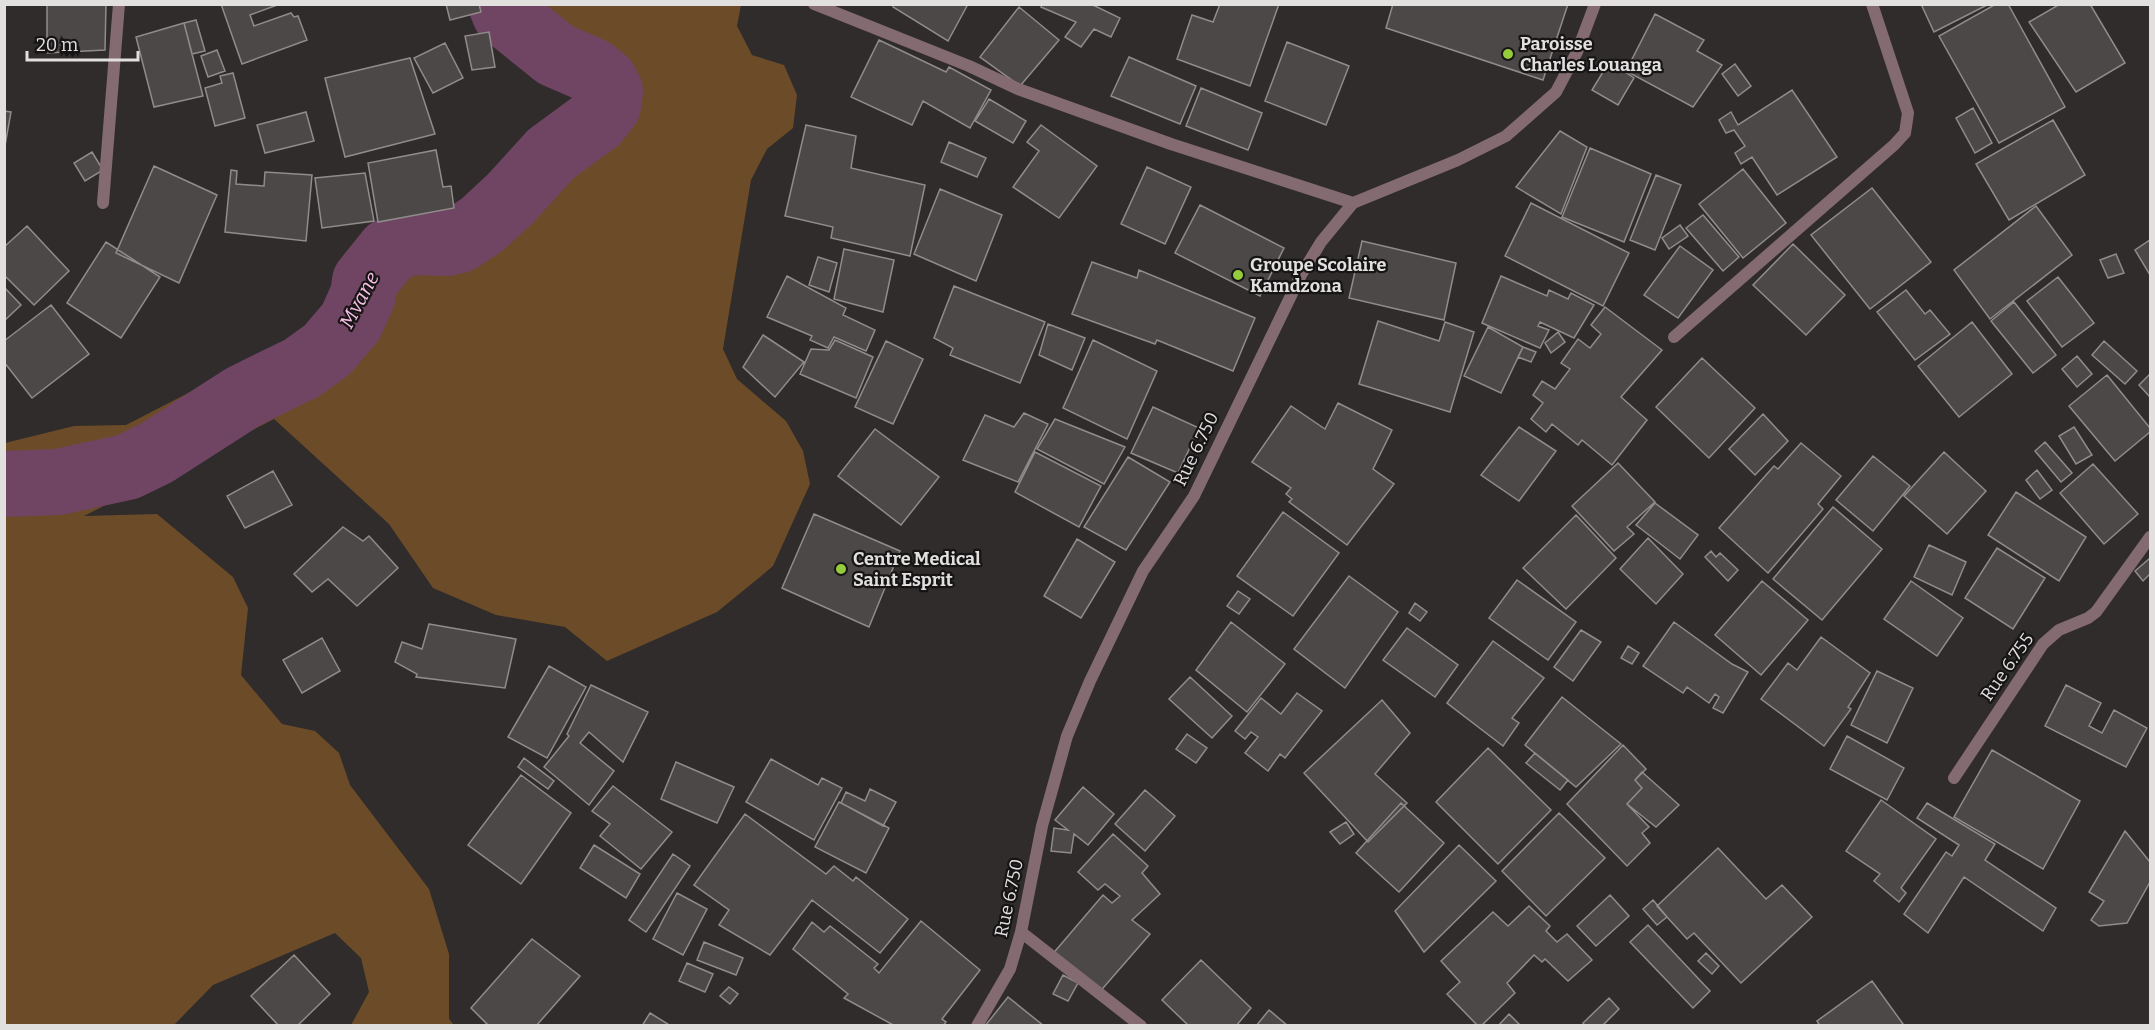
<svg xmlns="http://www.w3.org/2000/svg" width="2155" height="1030" viewBox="0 0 2155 1030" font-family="Bitter,serif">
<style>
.green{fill:#6c4b29}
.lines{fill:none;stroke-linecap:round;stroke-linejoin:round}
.river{stroke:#704563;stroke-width:66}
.building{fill:#4b4847;stroke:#908c8b;stroke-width:1.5}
.street{stroke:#846b72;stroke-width:12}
.poi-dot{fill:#94cc3c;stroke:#161414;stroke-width:2}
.labels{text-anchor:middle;stroke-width:4.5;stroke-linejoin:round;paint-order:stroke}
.poi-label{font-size:18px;font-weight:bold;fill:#e2dfdf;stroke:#161414;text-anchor:start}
.street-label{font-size:18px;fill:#e2dfdf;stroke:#161414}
.water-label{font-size:20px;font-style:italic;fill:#f9c0e6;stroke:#161414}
</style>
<rect width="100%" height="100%" fill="#2f2c2b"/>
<!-- green -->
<path class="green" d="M 492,5 L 741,5 L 737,26 L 752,55 L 784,65 L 797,95 L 793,128 L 767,149 L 751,180 L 723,349 L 737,379 L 786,421 L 803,451 L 810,484 L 773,566 L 760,577 L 717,612 L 607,661 L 565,627 L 496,615 L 433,588 L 389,524 L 274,419 L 84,516 L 157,514 L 233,577 L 248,608 L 241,675 L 282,724 L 315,731 L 339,753 L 350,785 L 429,889 L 449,954 L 449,1019 L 454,1025 L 351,1025 L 369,992 L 361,958 L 335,933 L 213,985 L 174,1025 L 5,1025 L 5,443 L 74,426 L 126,425 L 314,328 L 345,278 L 375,245 L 396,232 L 455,217 L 501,176 L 528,140 L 569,109 L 578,94 L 537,66 L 503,30 Z"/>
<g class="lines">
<!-- river -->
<path class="river" d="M 4,484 L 58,482 L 127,467 L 156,453 L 243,397 L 302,368 L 327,350 L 351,322 L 363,295 L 365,281 L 389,251 L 410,242 L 447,243 L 459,240 L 482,225 L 511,198 L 551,154 L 596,121 L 608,106 L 610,91 L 605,81 L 591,70 L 556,55 L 505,14 L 501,4"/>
</g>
<!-- building -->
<path class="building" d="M 47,4 L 106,4 L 105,50 L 47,53 Z
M 221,4 L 280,4 L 250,15 L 254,26 L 291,13 L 294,17 L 298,16 L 307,40 L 242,64 Z
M 446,4 L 479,4 L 481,12 L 450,20 Z
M 894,4 L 968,4 L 948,41 L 893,7 Z
M 1042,4 L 1091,4 L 1120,18 L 1111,37 L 1094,29 L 1081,47 L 1065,37 L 1076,22 L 1041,7 Z
M 1220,4 L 1279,4 L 1250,86 L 1177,59 L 1192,15 L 1213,22 Z
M 1393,4 L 1568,4 L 1543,80 L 1386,28 Z
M 1921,4 L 1989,4 L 1934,32 Z
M 1996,4 L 2008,4 L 2065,107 L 1999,143 L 1939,36 Z
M 2060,4 L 2090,4 L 2125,63 L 2076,92 L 2029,22 Z
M 1019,7 L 1059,40 L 1020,86 L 980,57 Z
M 1655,14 L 1704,40 L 1697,51 L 1722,65 L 1693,107 L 1626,71 Z
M 196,20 L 205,51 L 192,54 L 184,23 Z
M 184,23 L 203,96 L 154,107 L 136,37 Z
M 489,32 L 495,67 L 472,70 L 465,36 Z
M 879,40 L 946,72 L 949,67 L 991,90 L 970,128 L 923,101 L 912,125 L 851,97 Z
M 1287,42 L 1349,66 L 1326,125 L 1265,101 Z
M 445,43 L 463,78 L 433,93 L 414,58 Z
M 217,50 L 225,71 L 208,77 L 201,56 Z
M 1129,57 L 1196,86 L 1180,124 L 1111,96 Z
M 410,58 L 435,134 L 345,157 L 325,78 Z
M 1613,64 L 1634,78 L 1618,105 L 1592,90 L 1606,67 L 1609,70 Z
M 1735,64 L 1751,86 L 1738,96 L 1722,74 Z
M 233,73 L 245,118 L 215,126 L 205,88 L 222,83 L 220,76 Z
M 1201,88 L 1262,113 L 1248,150 L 1186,126 Z
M 1792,90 L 1837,157 L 1777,195 L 1752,157 L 1741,164 L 1735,153 L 1745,146 L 1734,130 L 1726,133 L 1719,120 L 1731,112 L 1738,125 Z
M 989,99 L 1026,121 L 1013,143 L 975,121 Z
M 1973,108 L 1992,143 L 1975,153 L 1956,118 Z
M 4,111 L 11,112 L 4,151 Z
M 306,112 L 314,141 L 265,153 L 257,125 Z
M 2053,120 L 2085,175 L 2009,220 L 1976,164 Z
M 806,125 L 856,136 L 851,168 L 925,185 L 910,256 L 831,238 L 833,227 L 785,216 Z
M 1041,125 L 1097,166 L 1059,218 L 1013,187 L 1039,151 L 1027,142 Z
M 1560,131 L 1587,147 L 1561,214 L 1516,187 Z
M 949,142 L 986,158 L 977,177 L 941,162 Z
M 1590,148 L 1651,174 L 1624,242 L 1562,217 Z
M 436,150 L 443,187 L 451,186 L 454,208 L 378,222 L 368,163 Z
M 92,152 L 103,170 L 85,181 L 74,163 Z
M 154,166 L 217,195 L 179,283 L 116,253 Z
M 1147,167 L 1191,187 L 1165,244 L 1121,224 Z
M 1743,169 L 1786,223 L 1743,258 L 1699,204 Z
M 231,170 L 237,171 L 236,184 L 264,186 L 265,172 L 312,175 L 306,241 L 225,232 Z
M 365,173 L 374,221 L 322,228 L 315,178 Z
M 1656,175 L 1681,185 L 1655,250 L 1630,240 Z
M 1872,188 L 1931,262 L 1870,309 L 1811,235 Z
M 940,189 L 1002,215 L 976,281 L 914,254 Z
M 1531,203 L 1629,253 L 1603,306 L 1505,256 Z
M 1200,205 L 1284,248 L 1260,296 L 1175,253 Z
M 2036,206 L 2072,255 L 1990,319 L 1954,270 Z
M 1703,215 L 1739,257 L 1723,271 L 1686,228 Z
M 1680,225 L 1688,236 L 1669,249 L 1662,238 Z
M 27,226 L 69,271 L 34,305 L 4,275 L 4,247 Z
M 2150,240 L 2150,275 L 2135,250 Z
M 1362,241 L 1456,263 L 1444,320 L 1349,298 Z
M 106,242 L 160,277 L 121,338 L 67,303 Z
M 1793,244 L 1845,295 L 1806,335 L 1753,285 Z
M 1680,246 L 1713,270 L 1678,318 L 1644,295 Z
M 844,249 L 894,260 L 883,312 L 834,299 Z
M 2116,254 L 2124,273 L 2108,278 L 2100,260 Z
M 818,257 L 837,263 L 829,292 L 809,285 Z
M 1092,262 L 1137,278 L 1139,270 L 1255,318 L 1233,371 L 1157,340 L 1155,344 L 1072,314 Z
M 787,276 L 846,308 L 843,315 L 875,330 L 866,351 L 834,337 L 828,348 L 810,340 L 812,336 L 767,317 Z
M 1501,276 L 1547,296 L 1549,290 L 1568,299 L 1571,293 L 1594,305 L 1574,338 L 1540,322 L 1538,326 L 1549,330 L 1540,348 L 1482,323 Z
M 2058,277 L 2094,323 L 2062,347 L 2027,301 Z
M 954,286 L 1045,322 L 1020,383 L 950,355 L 953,348 L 934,338 Z
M 4,287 L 21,305 L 4,321 Z
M 1906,290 L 1925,314 L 1930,310 L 1950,334 L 1915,360 L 1877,312 Z
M 2014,302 L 2056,355 L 2033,373 L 1991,321 Z
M 51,305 L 89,354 L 32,398 L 4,362 L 4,341 Z
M 1605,307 L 1662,350 L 1621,397 L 1647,420 L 1612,465 L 1582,440 L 1578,445 L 1552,424 L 1546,432 L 1531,419 L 1543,403 L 1533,395 L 1542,381 L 1555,389 L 1570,369 L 1561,363 L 1578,339 L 1590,348 L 1601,334 L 1591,325 Z
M 1378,321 L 1439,341 L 1445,322 L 1474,332 L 1450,412 L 1359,384 Z
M 1972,322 L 2012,374 L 1959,417 L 1918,366 Z
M 1048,324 L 1085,338 L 1072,370 L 1039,355 Z
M 1488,327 L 1523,347 L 1501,393 L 1464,376 Z
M 1558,332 L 1565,342 L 1551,353 L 1545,343 Z
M 763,335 L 804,362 L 775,397 L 743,367 Z
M 835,340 L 873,357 L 856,398 L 800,374 L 811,349 L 829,350 Z
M 1093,340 L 1157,371 L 1127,439 L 1063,408 Z
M 886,341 L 923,359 L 893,424 L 855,407 Z
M 2104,341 L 2137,371 L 2125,384 L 2092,355 Z
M 1523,347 L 1536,352 L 1531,362 L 1518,357 Z
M 2077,356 L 2092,374 L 2077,387 L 2062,369 Z
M 1702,358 L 1755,408 L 1709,458 L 1656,407 Z
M 2150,374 L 2150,397 L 2139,385 Z
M 2107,375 L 2150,428 L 2150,432 L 2115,461 L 2069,406 Z
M 1338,403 L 1392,430 L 1373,469 L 1394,484 L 1347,545 L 1289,502 L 1292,499 L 1286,494 L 1291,488 L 1252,462 L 1291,406 L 1325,429 Z
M 1153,407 L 1199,428 L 1178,473 L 1131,453 Z
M 1024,413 L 1048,424 L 1018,482 L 963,460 L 985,415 L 1014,427 Z
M 1763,414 L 1788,441 L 1755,475 L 1729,449 Z
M 1055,419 L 1125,447 L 1104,484 L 1037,449 Z
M 1519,427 L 1556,451 L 1519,501 L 1481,475 Z
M 2074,427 L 2092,455 L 2076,464 L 2059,436 Z
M 875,429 L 939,477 L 901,525 L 838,476 Z
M 2045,442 L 2072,473 L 2061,482 L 2035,451 Z
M 1801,443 L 1841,476 L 1818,504 L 1823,509 L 1768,573 L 1719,528 L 1774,466 L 1778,469 Z
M 1035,452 L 1101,486 L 1079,527 L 1015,492 Z
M 1944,452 L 1986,491 L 1947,534 L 1904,496 Z
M 1873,456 L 1910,486 L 1873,531 L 1836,500 Z
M 1128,457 L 1170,482 L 1126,550 L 1084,527 Z
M 1618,463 L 1655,502 L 1627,527 L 1634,534 L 1614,551 L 1572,506 Z
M 2093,464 L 2138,514 L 2104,544 L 2060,493 Z
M 2037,470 L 2052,490 L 2040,499 L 2026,480 Z
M 273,471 L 292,505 L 245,528 L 227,496 Z
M 2016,492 L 2086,537 L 2059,581 L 1988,535 Z
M 1655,503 L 1698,535 L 1680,559 L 1636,525 Z
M 1833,507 L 1882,549 L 1822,620 L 1773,579 Z
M 1283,512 L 1339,553 L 1293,616 L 1237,576 Z
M 814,514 L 900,551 L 869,627 L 782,588 Z
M 1576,515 L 1616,558 L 1566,609 L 1523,568 Z
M 343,527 L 363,541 L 369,536 L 398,568 L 357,606 L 328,579 L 312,592 L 294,574 Z
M 1648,538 L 1683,574 L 1656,604 L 1620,569 Z
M 1077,539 L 1115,562 L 1081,618 L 1044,596 Z
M 1929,545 L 1966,562 L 1952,595 L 1914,577 Z
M 1997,548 L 2045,578 L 2013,629 L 1965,598 Z
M 1711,551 L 1716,557 L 1720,553 L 1738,570 L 1728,581 L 1705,557 Z
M 2149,559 L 2150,561 L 2150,574 L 2143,581 L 2135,571 Z
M 1349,576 L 1398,612 L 1345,688 L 1294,649 Z
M 1517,580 L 1576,622 L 1548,660 L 1489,618 Z
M 1762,581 L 1808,620 L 1761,675 L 1715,635 Z
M 1911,581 L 1963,618 L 1937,656 L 1884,619 Z
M 1238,591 L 1250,599 L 1239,614 L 1227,606 Z
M 1415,603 L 1427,612 L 1420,621 L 1409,613 Z
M 1231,622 L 1285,664 L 1247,712 L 1196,670 Z
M 1674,622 L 1732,664 L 1748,672 L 1723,713 L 1713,708 L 1719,697 L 1715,694 L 1709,703 L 1687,687 L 1683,693 L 1643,666 Z
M 429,624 L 516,639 L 505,688 L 416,677 L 417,674 L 395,662 L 402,642 L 422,649 Z
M 1407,628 L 1458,665 L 1435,697 L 1383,660 Z
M 1581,630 L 1601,642 L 1573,681 L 1554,667 Z
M 1821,637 L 1870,673 L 1848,707 L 1851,709 L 1824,746 L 1761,699 L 1788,663 L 1797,670 Z
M 322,638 L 340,671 L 302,693 L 283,660 Z
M 1493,641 L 1544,678 L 1512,718 L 1519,723 L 1503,746 L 1447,703 Z
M 1628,646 L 1639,653 L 1632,664 L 1621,658 Z
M 549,666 L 586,687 L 547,758 L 508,737 Z
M 1877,671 L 1913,688 L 1887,743 L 1851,725 Z
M 1190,677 L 1232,716 L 1212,738 L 1169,699 Z
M 591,685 L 648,712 L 623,762 L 589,732 L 580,743 L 614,771 L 589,805 L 544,767 L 569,736 L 567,734 Z
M 2066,685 L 2101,703 L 2089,726 L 2102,733 L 2114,710 L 2147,728 L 2126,767 L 2045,726 Z
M 1297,693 L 1322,711 L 1285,758 L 1280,754 L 1268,771 L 1245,753 L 1258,737 L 1251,732 L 1245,739 L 1235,731 L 1261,698 L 1281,714 Z
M 1562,697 L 1621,744 L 1576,787 L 1525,745 Z
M 1382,700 L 1410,733 L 1375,774 L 1407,803 L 1368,842 L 1304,773 Z
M 1187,734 L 1207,748 L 1196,763 L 1176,749 Z
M 1847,736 L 1904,768 L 1887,800 L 1830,769 Z
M 1623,745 L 1646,769 L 1635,780 L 1642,788 L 1627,804 L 1649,827 L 1642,833 L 1650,843 L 1627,866 L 1567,804 Z
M 1488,748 L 1551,810 L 1498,864 L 1436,802 Z
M 1992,750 L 2080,801 L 2043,869 L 1954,817 Z
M 1535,753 L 1568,780 L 1560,790 L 1526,763 Z
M 524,758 L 554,781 L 548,789 L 518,767 Z
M 771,759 L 818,785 L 822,778 L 842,788 L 814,840 L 746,802 Z
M 676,762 L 734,787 L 717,823 L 661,799 Z
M 1642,772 L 1679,805 L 1656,827 L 1627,804 L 1642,788 L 1635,780 Z
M 521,775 L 571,813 L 521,884 L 468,845 Z
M 613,786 L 672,832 L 641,869 L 600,836 L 610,824 L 592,811 Z
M 1083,787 L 1114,814 L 1088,845 L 1074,834 L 1071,853 L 1051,851 L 1054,828 L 1068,830 L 1055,820 Z
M 870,789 L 896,802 L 883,826 L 841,803 L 846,792 L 865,801 Z
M 1145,790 L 1175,816 L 1145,851 L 1115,824 Z
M 1881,800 L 1936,839 L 1901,888 L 1906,893 L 1899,902 L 1874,881 L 1880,874 L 1846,851 Z
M 839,802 L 889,828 L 866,873 L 815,847 Z
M 1401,803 L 1444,843 L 1399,892 L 1356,853 Z
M 1927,803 L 1995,844 L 1985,860 L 2056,908 L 2043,931 L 1964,877 L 1928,933 L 1904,914 L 1946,852 L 1952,856 L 1959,845 L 1917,818 Z
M 1559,813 L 1605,858 L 1546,916 L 1502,871 Z
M 745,814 L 826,874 L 834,866 L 853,881 L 856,877 L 908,919 L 880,953 L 812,900 L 770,955 L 719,925 L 729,910 L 694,885 Z
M 1346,822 L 1354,834 L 1340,844 L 1330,832 Z
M 2125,831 L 2150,862 L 2150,882 L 2127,923 L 2099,926 L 2091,920 L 2104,901 L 2089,892 Z
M 1113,834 L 1148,866 L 1142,873 L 1160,894 L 1132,920 L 1150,934 L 1097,995 L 1051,956 L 1103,895 L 1112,903 L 1120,896 L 1105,884 L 1098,890 L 1078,872 Z
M 594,845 L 640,874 L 626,898 L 580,868 Z
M 1459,845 L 1496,881 L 1424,952 L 1395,911 Z
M 1718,848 L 1766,899 L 1782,885 L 1812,917 L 1741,983 L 1694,933 L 1687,939 L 1657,906 Z
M 673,854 L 690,866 L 646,932 L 629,920 Z
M 677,893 L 707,909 L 683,955 L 653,939 Z
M 1610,895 L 1629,916 L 1596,946 L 1577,926 Z
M 1653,900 L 1667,917 L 1657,925 L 1643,909 Z
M 1529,906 L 1550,926 L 1546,931 L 1557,942 L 1567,934 L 1592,960 L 1568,981 L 1545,959 L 1542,962 L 1534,955 L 1507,983 L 1515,993 L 1481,1026 L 1478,1026 L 1447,994 L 1460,982 L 1441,961 L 1493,912 L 1508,926 Z
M 921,921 L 980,970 L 942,1019 L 946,1022 L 943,1026 L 895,1026 L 844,998 L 848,994 L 793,949 L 812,922 L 824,932 L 830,926 L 878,964 L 874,968 L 879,973 Z
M 1648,925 L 1710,991 L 1693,1008 L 1630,942 Z
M 532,939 L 580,976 L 536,1026 L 489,1026 L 471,1008 Z
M 704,942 L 743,958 L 736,975 L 697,960 Z
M 1706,953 L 1719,966 L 1712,974 L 1698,961 Z
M 294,955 L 330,994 L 297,1026 L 279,1026 L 251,996 Z
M 1201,960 L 1251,1008 L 1236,1026 L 1189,1026 L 1162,1000 Z
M 687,963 L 713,974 L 705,992 L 679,981 Z
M 1063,975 L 1078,983 L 1068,1001 L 1053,994 Z
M 1872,981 L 1903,1024 L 1901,1026 L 1820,1026 L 1817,1021 Z
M 729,987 L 738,994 L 730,1004 L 720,996 Z
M 1008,997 L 1044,1026 L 985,1026 Z
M 1609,998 L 1619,1009 L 1602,1026 L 1585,1026 L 1583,1023 Z
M 1269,1010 L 1288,1026 L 1256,1026 Z
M 650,1013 L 671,1026 L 642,1026 Z
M 1509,1014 L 1521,1026 L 1498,1026 Z"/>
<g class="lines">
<!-- street -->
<path class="street" d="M 814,4 L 969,66 L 1018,89 L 1171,144 L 1353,203
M 103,203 L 119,4
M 1674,337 L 1894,145 L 1905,133 L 1908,113 L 1872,4
M 1954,778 L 2043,644 L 2059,630 L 2088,618 L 2096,612 L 2150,537
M 1021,932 L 1141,1026
M 977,1026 L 1010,969 L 1021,932 L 1042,826 L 1067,736 L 1090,681 L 1143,571 L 1194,496 L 1301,275 L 1321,242 L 1353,203 L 1458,160 L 1506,136 L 1556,92 L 1577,52 L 1595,4"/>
</g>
<!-- markers -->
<g class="poi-dot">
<circle cx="1508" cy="54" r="6"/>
<circle cx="1238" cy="275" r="6"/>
<circle cx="841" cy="569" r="6"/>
</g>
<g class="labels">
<!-- poi labels -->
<g class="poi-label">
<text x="1520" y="50">Paroisse<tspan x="1520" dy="21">Charles Louanga</tspan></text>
<text x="1250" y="271">Groupe Scolaire<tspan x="1250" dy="21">Kamdzona</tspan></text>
<text x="853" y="565">Centre Medical<tspan x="853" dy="21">Saint Esprit</tspan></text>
</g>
<!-- street labels -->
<g class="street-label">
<text transform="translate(1196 449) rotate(-64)" y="6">Rue 6.750</text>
<text transform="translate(2007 667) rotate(-55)" y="6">Rue 6.755</text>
<text transform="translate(1009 898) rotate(-78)" y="6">Rue 6.750</text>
</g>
<!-- water labels -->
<g class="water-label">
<text transform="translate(359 300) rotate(-62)" y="7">Mvane</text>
</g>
</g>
<!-- border -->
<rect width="2155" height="1030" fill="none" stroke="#e2dfdf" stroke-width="12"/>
<!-- scale -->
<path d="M27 51v9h111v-9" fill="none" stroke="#e2dfdf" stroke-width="3"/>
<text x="36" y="51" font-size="18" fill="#e2dfdf" stroke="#161414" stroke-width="4.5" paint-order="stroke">20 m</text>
</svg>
